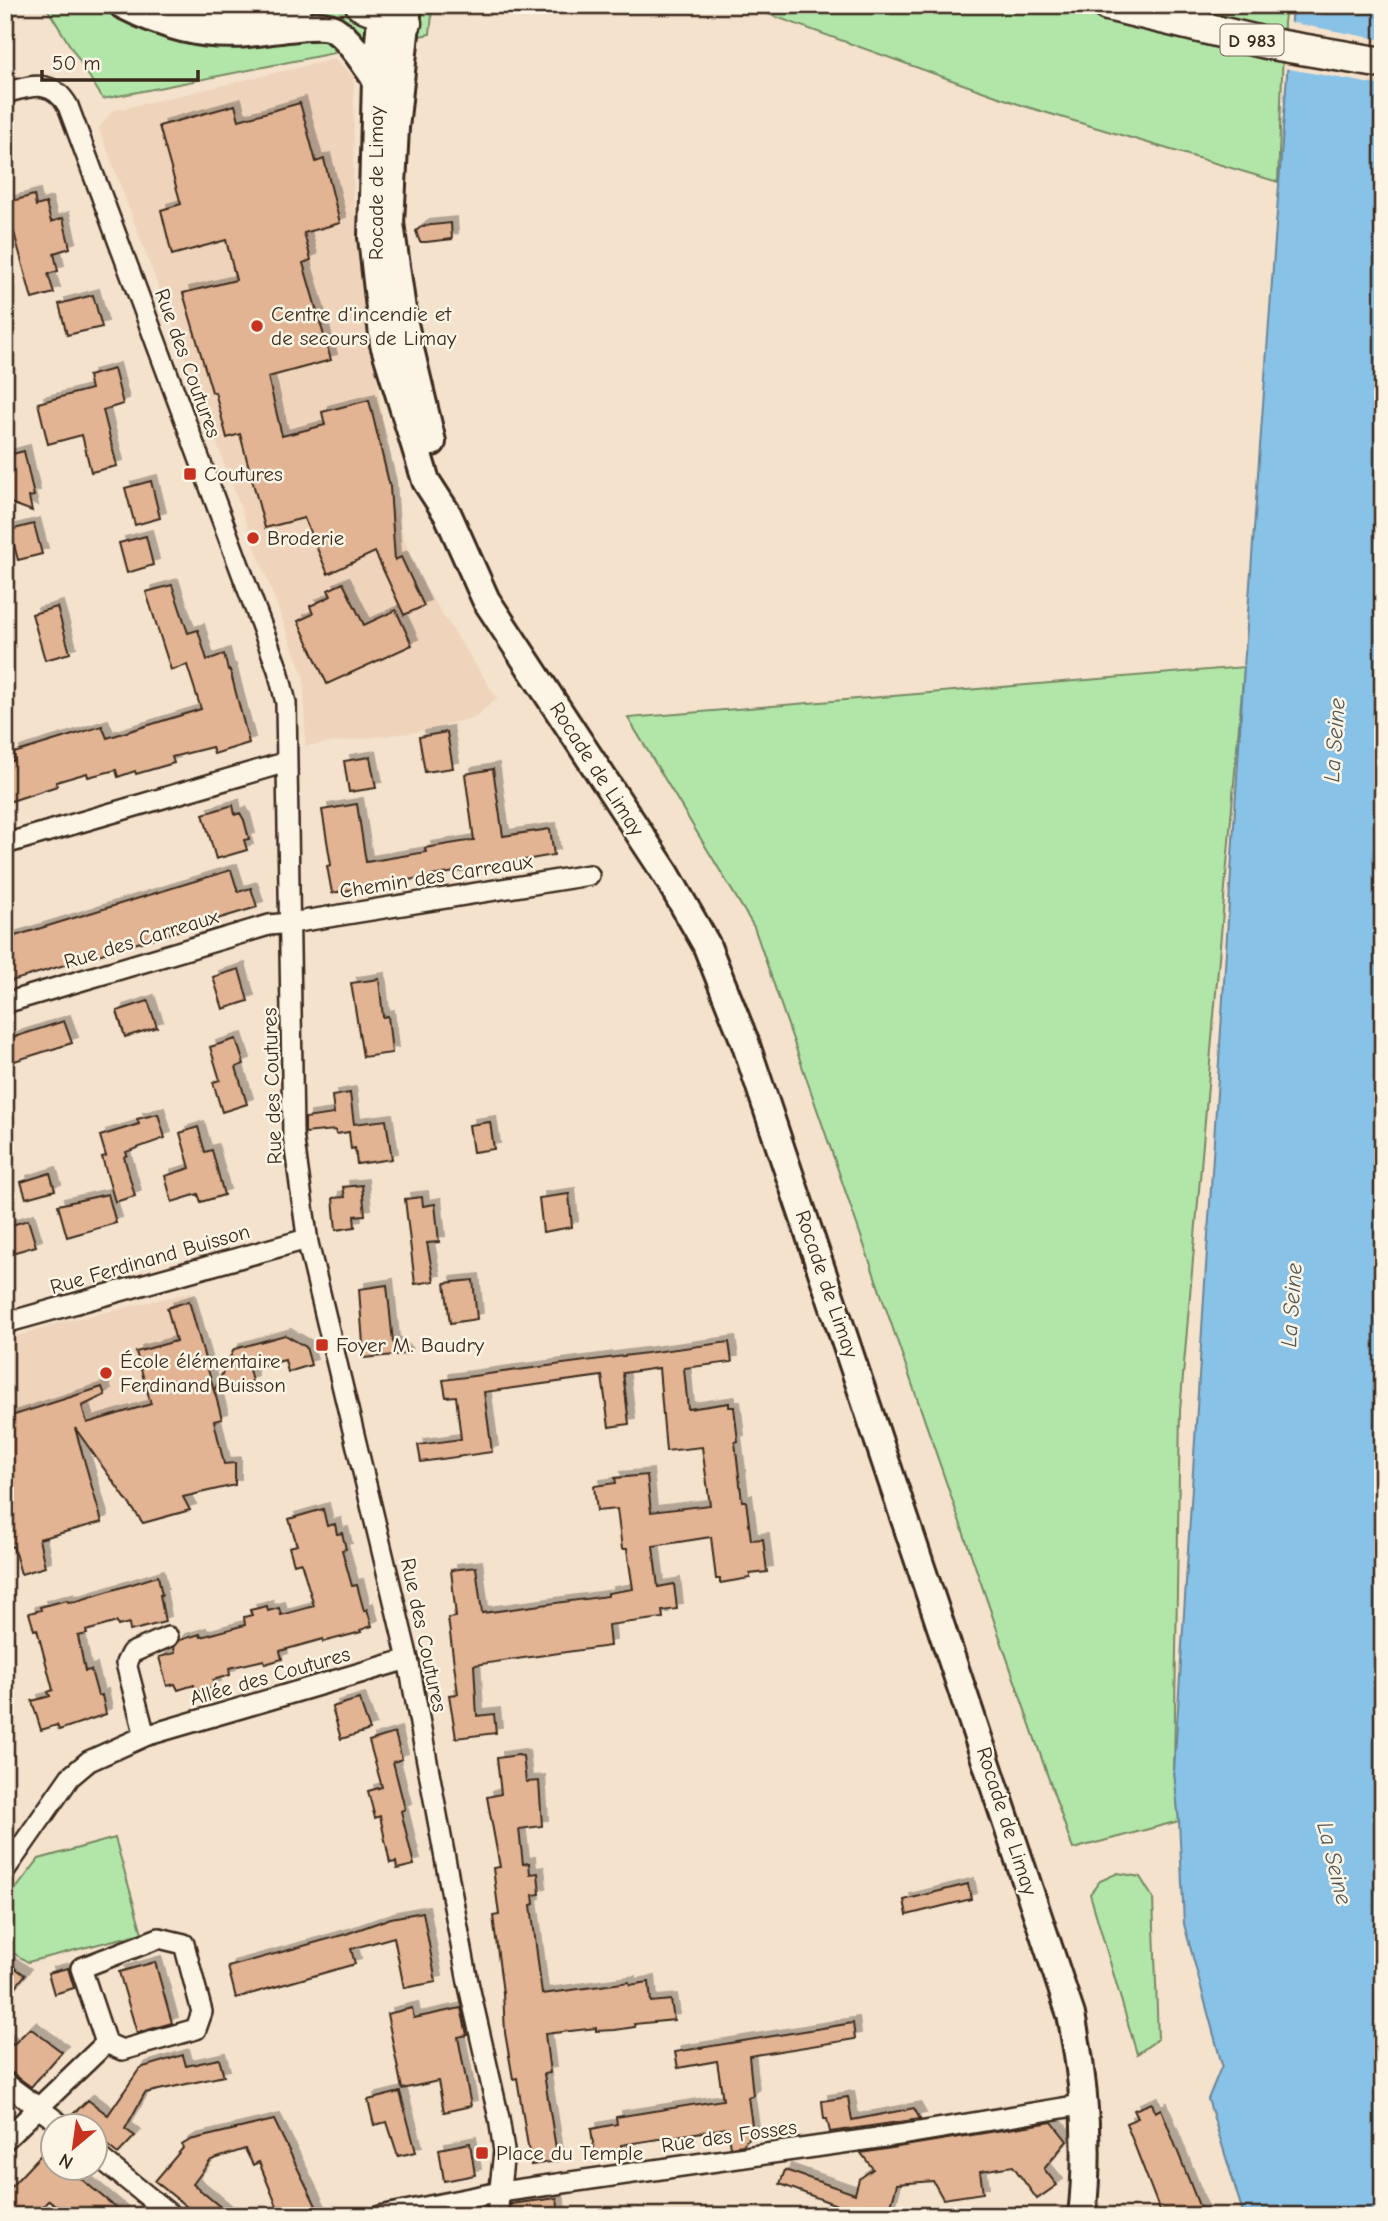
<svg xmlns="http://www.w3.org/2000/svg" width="1388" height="2221" viewBox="0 0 1388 2221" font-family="'Comic Neue',sans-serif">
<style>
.built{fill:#efd4bb}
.green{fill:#b2e6a8;stroke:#768863;stroke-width:2}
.water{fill:#89c2e7;stroke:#6a8597;stroke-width:2}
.pier{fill:#f4e2cc}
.building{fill:#e2b493;stroke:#3b2a1e;stroke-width:2;filter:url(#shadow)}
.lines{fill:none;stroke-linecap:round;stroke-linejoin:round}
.street-casing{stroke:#3b2a1e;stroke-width:24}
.secondary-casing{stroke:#3b2a1e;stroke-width:32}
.primary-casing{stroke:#3b2a1e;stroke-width:35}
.street{stroke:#fcf5e5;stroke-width:19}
.secondary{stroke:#fcf5e5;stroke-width:26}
.primary{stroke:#fcf5e5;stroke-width:30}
.poi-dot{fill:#c8321e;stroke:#fcf5e5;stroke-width:2.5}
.labels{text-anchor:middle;stroke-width:5;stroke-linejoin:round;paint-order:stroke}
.shield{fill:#fcf5e5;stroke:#75675a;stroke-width:2}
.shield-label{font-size:19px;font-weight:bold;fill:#3b2a1e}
.street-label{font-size:21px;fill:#3b2a1e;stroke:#fcf5e5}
.poi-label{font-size:21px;fill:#3b2a1e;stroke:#fcf5e5;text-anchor:start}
.water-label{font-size:23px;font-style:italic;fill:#52585a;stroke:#fcf5e5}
</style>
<defs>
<filter id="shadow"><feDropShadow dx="6" dy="-6" stdDeviation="0" flood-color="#0004"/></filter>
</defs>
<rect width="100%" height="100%" fill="#f4e2cc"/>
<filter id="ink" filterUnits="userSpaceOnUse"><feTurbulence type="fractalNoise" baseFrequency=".0143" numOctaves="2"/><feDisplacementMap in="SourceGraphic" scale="14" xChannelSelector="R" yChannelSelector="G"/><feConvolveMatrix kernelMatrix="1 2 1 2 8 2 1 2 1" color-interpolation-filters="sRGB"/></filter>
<g filter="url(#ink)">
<!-- built -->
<path class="built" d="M 335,59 L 354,77 L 353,195 L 362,286 L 379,391 L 392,503 L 417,575 L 497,698 L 477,716 L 430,730 L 305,746 L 304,678 L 99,128 L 112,111 Z
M 192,1292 L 214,1407 L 5,1456 L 5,1340 L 58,1323 Z"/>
<!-- green -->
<path class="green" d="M 45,5 L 433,5 L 430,34 L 103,99 Z
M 743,5 L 1286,5 L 1284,23 L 1278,182 L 1024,106 Z
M 1244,667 L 1180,1411 L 1174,1771 L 1179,1821 L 1073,1849 L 754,927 L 628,718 Z
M 115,1838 L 142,1933 L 28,1962 L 5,1948 L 5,1903 L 39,1859 Z
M 1118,1873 L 1140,1877 L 1153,1898 L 1158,2039 L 1137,2054 L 1090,1894 L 1100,1881 Z"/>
<!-- water -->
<path class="water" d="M 1292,5 L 1383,5 L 1383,2216 L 1244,2216 L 1208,2099 L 1222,2065 L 1184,1924 L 1179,1821 L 1174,1771 L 1244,667 Z"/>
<!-- pier -->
<path class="pier" d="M 1288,22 L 1383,40 L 1383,86 L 1284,68 Z"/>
<!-- building -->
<path class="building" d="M 300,103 L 316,162 L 324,159 L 340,223 L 304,233 L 311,260 L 303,263 L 331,360 L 268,377 L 282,436 L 325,425 L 322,412 L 369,400 L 390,487 L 395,560 L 401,557 L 424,606 L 404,615 L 375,552 L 328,574 L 304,518 L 265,528 L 240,434 L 227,438 L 215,392 L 212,392 L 183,293 L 236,280 L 226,240 L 172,255 L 161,210 L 181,204 L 159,126 L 235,105 L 239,120 Z
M 34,195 L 36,206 L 46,203 L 51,222 L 63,218 L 70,248 L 54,253 L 58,271 L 48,274 L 54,293 L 32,299 L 12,225 L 5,227 L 5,203 Z
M 451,223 L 452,239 L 426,242 L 420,242 L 418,237 L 416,231 L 422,226 Z
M 93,295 L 102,327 L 67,335 L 59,304 Z
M 114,369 L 123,404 L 103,410 L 117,466 L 91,472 L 82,435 L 48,444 L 38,403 L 91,389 L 88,376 Z
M 24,451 L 34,496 L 29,497 L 32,511 L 5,501 L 5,456 Z
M 151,481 L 160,518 L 135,525 L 125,488 Z
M 34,524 L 42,554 L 18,560 L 10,530 Z
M 146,536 L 153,565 L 127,573 L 119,543 Z
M 343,583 L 364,625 L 396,610 L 412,645 L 327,684 L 298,621 L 313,614 L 310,606 L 331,596 L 328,590 Z
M 172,585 L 188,633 L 198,630 L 207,660 L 224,654 L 228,670 L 230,670 L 249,743 L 214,754 L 212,747 L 172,757 L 174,763 L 136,774 L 135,771 L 118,777 L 116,770 L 88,777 L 87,773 L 56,782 L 57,786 L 5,803 L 5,763 L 15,760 L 14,753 L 102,726 L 107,738 L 201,709 L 187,665 L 171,670 L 146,592 Z
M 57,607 L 70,653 L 45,660 L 32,614 Z
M 447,732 L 453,768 L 425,772 L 419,737 Z
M 370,757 L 376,788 L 349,792 L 344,761 Z
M 493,769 L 503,836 L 550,829 L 554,855 L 332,893 L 327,866 L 331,865 L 322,810 L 357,804 L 366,862 L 426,852 L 425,848 L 474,840 L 465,774 Z
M 233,805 L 235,815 L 240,813 L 244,820 L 249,839 L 244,840 L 247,850 L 216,859 L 203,814 Z
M 231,870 L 238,892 L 251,888 L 257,907 L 5,983 L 5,939 Z
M 239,969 L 248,1001 L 223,1009 L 213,977 Z
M 379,979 L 383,1017 L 388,1016 L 392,1053 L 363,1057 L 351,983 Z
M 148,1001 L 157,1027 L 125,1037 L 117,1011 Z
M 64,1021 L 72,1043 L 5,1064 L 5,1040 Z
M 236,1039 L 244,1064 L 236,1067 L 247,1104 L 222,1112 L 213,1082 L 220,1080 L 210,1047 Z
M 350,1093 L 354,1124 L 386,1120 L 392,1159 L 357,1164 L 355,1148 L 351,1149 L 349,1132 L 336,1134 L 335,1130 L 305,1133 L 305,1118 L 334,1114 L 332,1096 Z
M 158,1114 L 165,1138 L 126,1152 L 127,1155 L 124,1157 L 135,1196 L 115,1202 L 102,1157 L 106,1156 L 100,1136 L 139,1124 L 137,1119 Z
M 490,1122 L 494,1149 L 473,1152 L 469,1125 Z
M 198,1127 L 205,1152 L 212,1150 L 224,1195 L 201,1202 L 198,1194 L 172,1202 L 165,1176 L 190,1168 L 180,1133 Z
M 50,1173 L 55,1190 L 26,1198 L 21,1182 Z
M 362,1185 L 365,1215 L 354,1216 L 355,1227 L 336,1230 L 333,1198 L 345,1197 L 343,1187 Z
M 108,1194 L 116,1223 L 67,1237 L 58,1205 Z
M 569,1194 L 572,1227 L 543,1232 L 539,1198 Z
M 422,1197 L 423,1206 L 435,1204 L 439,1242 L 427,1243 L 434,1281 L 415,1284 L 405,1199 Z
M 28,1220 L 36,1246 L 5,1255 L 5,1227 Z
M 473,1280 L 477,1319 L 450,1323 L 445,1283 Z
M 387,1285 L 393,1342 L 406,1354 L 364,1358 L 359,1289 Z
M 189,1301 L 214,1391 L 234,1349 L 285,1335 L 306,1347 L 311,1365 L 288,1372 L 285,1360 L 249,1369 L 252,1382 L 215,1393 L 222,1419 L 214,1421 L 224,1464 L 235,1463 L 235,1485 L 183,1497 L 190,1510 L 143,1523 L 75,1428 L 102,1522 L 39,1539 L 45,1567 L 21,1574 L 13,1546 L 5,1549 L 5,1418 L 102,1387 L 105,1395 L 82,1406 L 87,1423 L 151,1404 L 136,1352 L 176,1341 L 167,1308 Z
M 729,1342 L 732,1362 L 684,1368 L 688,1409 L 729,1403 L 729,1407 L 734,1407 L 738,1441 L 735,1442 L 742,1501 L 746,1501 L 751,1540 L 763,1539 L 767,1572 L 750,1574 L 750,1578 L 720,1583 L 720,1579 L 716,1579 L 711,1537 L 653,1546 L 658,1587 L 674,1584 L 677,1609 L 662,1611 L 663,1618 L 608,1625 L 610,1646 L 474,1665 L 477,1716 L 494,1714 L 496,1733 L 456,1738 L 449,1695 L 458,1694 L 448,1618 L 456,1617 L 451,1570 L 476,1567 L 482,1613 L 608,1596 L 608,1593 L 633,1589 L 627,1549 L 622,1549 L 617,1509 L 597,1511 L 594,1486 L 616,1483 L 615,1478 L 647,1475 L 651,1512 L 710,1505 L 702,1447 L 666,1451 L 659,1368 L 623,1373 L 629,1424 L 609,1427 L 602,1376 L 484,1392 L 492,1452 L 421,1462 L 418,1445 L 461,1439 L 456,1396 L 446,1397 L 443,1380 Z
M 323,1509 L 327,1526 L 335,1524 L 337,1534 L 342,1533 L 346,1549 L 342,1550 L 352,1586 L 357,1585 L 364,1611 L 367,1609 L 372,1626 L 360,1630 L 361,1632 L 323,1642 L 323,1639 L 280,1651 L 282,1659 L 265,1664 L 264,1660 L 229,1668 L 230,1675 L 213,1680 L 215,1687 L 196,1692 L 194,1685 L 178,1690 L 175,1684 L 167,1686 L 159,1657 L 175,1653 L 174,1647 L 180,1640 L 200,1634 L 201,1637 L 245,1625 L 244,1617 L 252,1615 L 250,1610 L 267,1606 L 268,1611 L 279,1608 L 281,1615 L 314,1606 L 301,1562 L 294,1564 L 289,1547 L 297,1545 L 289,1519 Z
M 158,1576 L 162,1595 L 160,1595 L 165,1622 L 130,1631 L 129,1623 L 118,1626 L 117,1622 L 86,1631 L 87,1634 L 78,1636 L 85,1671 L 91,1670 L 98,1696 L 102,1695 L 106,1714 L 59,1730 L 57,1725 L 41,1730 L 32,1701 L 50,1696 L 48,1692 L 53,1690 L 37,1629 L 34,1630 L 29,1613 L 41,1610 L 40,1607 L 67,1600 L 68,1602 L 77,1601 Z
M 359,1699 L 370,1730 L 341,1739 L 332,1707 Z
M 395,1733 L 402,1759 L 393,1762 L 405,1809 L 401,1811 L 414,1865 L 397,1869 L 396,1862 L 390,1863 L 380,1816 L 375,1818 L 368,1791 L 382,1787 L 369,1741 Z
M 518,1755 L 523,1756 L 526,1782 L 539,1781 L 542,1826 L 519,1829 L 523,1864 L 529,1863 L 530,1874 L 538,1873 L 540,1894 L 533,1895 L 534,1904 L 531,1905 L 542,1994 L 629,1982 L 630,1985 L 649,1982 L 651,2002 L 671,2000 L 674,2020 L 634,2024 L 635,2027 L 615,2030 L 596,2031 L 596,2028 L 545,2034 L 550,2073 L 544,2074 L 558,2161 L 531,2165 L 517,2078 L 513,2079 L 505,2033 L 503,1993 L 493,1916 L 499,1915 L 493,1868 L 500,1867 L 487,1797 L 501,1794 L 497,1758 Z
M 968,1884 L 971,1899 L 907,1915 L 904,1900 Z
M 423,1912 L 436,1982 L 404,1988 L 394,1937 L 351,1949 L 355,1964 L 236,1998 L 228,1967 L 346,1934 L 391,1918 Z
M 5,1961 L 25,1975 L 5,2000 Z
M 155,1962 L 172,2023 L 137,2033 L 119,1972 Z
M 68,1968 L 74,1988 L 54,1994 L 48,1973 Z
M 412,2008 L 414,2018 L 461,2008 L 467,2035 L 458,2037 L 471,2106 L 444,2112 L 438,2081 L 402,2089 L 387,2014 Z
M 853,2023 L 855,2039 L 749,2056 L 753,2096 L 748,2097 L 753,2132 L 743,2145 L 730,2147 L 727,2128 L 621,2145 L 622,2153 L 595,2157 L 591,2129 L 617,2124 L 616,2117 L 723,2100 L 717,2061 L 678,2068 L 675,2052 Z
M 30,2028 L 62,2052 L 31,2087 L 12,2073 L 5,2071 L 5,2039 L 13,2045 Z
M 183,2055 L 186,2066 L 219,2059 L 224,2076 L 145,2093 L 125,2129 L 135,2136 L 118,2154 L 94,2135 L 94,2126 L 84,2126 L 71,2116 L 88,2100 L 108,2115 L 140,2068 Z
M 400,2092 L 416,2152 L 398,2156 L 387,2122 L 374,2125 L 368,2100 Z
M 848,2097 L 852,2120 L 914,2108 L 920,2119 L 830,2132 L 827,2119 L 824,2119 L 822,2101 Z
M 1152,2103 L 1155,2112 L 1161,2109 L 1203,2216 L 1162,2216 L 1126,2123 L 1138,2118 L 1134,2110 Z
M 274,2120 L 321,2216 L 281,2216 L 259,2162 L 253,2165 L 245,2149 L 211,2160 L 193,2184 L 231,2216 L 198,2216 L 155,2181 L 183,2148 L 182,2145 L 190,2140 Z
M 1052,2122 L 1067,2141 L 1044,2169 L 1057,2185 L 1037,2199 L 1013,2166 L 980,2171 L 983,2193 L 943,2199 L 933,2181 L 897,2184 L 890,2209 L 881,2209 L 881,2216 L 849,2216 L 850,2210 L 780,2184 L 785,2170 L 855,2194 L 859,2179 L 873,2169 L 861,2153 Z
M 52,2143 L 52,2168 L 68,2168 L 126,2216 L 68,2216 L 49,2200 L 34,2216 L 5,2216 L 5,2193 Z
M 470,2143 L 475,2175 L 444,2181 L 439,2149 Z
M 557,2198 L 559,2216 L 509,2216 L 511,2204 Z"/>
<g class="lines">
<!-- street casing -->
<g class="street-casing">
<path id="street" d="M 5,93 C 31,86 52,78 68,106 L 278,670 L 286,703 L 293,1134 L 308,1243 L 408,1659 L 468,1982 L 499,2118 L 504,2151 L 497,2216
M 5,844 L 287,762
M 5,1003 L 269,925 L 291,923 L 589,875
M 5,1323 L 307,1239
M 145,1736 L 126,1663 L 131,1653 L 168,1637
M 5,1870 L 70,1777 L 89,1761 L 145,1736 L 408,1659
M 5,2083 L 63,2126
M 5,2140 L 106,2043 L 122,2050 L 196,2029 L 202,2012 L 184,1944 L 159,1938 L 81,1968 L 106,2043
M 94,2153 L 172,2216
M 380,2216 L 500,2192 L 913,2133 L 1086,2104"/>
</g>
<!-- secondary casing -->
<g class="secondary-casing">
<path id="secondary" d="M 123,5 C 164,26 202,37 248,33 C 267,32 312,22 329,27 C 347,33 365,65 376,79
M 382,5 L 376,79 L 372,237 L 384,344 L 426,481 L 448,515 L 486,600 L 666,874 L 706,944 L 745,1042 L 1071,2015 C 1085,2083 1090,2147 1082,2216
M 408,5 L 395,128 L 390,223 L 404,324 L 432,442"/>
</g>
<!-- primary casing -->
<g class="primary-casing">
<path id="primary" d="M 180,5 C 216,20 258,11 296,5
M 361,5 L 406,23
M 1107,5 L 1266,43 L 1383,63"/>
</g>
<!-- street -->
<use href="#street" class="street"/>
<!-- secondary -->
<use href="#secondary" class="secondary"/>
<!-- primary -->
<use href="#primary" class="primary"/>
</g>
</g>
<!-- markers -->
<g class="poi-dot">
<circle cx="257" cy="326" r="7"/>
<rect x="183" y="467" width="14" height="14" rx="3.5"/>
<circle cx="253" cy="538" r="7"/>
<rect x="315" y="1338" width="14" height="14" rx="3.5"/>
<circle cx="106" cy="1373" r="7"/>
<rect x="475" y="2146" width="14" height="14" rx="3.5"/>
</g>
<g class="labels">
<!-- shield labels -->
<rect class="shield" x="1220.5" y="24.5" width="63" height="31" rx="5"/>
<g class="shield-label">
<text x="1252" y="47">D 983</text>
</g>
<!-- street labels -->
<g class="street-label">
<text transform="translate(376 183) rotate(-90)" y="7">Rocade de Limay</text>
<text transform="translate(188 363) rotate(70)" y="7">Rue des Coutures</text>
<text transform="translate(597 769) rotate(57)" y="7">Rocade de Limay</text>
<text transform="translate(436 876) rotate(-9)" y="7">Chemin des Carreaux</text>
<text transform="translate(141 939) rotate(-17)" y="7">Rue des Carreaux</text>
<text transform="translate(272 1086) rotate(-92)" y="7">Rue des Coutures</text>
<text transform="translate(150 1259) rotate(-16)" y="7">Rue Ferdinand Buisson</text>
<text transform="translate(827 1284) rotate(71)" y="7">Rocade de Limay</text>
<text transform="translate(424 1635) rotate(78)" y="7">Rue des Coutures</text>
<text transform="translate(270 1676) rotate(-16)" y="7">Allée des Coutures</text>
<text transform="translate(1007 1821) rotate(72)" y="7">Rocade de Limay</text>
<text transform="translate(729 2136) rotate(-8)" y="7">Rue des Fosses</text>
</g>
<!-- poi labels -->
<g class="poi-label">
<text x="271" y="321">Centre d'incendie et<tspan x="271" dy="24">de secours de Limay</tspan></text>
<text x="204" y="481">Coutures</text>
<text x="267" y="545">Broderie</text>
<text x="336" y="1352">Foyer M. Baudry</text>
<text x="120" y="1368">École élémentaire<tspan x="120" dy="24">Ferdinand Buisson</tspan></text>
<text x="496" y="2160">Place du Temple</text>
</g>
<!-- water labels -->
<g class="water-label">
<text transform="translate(1334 740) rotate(-86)" y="8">La Seine</text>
<text transform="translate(1291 1305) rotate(-86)" y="8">La Seine</text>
<text transform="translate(1335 1863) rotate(76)" y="8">La Seine</text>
</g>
</g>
<!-- margin -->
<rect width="1388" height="2221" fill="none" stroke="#fcf5e5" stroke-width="28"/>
<rect x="14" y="14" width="1360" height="2193" fill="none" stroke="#3b2a1e" stroke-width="2.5" filter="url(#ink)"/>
<!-- north arrow -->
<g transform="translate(74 2147) rotate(209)"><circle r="33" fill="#fcf5e5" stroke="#afa495" stroke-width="2"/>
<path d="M0-5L12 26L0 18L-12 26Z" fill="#c8321e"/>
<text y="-10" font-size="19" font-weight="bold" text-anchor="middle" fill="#3b2a1e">N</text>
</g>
<!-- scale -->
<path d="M42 70v10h156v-10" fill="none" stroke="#3b2a1e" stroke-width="3.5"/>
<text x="52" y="70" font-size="21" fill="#3b2a1e" stroke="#fcf5e5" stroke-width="5" paint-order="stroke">50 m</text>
</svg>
